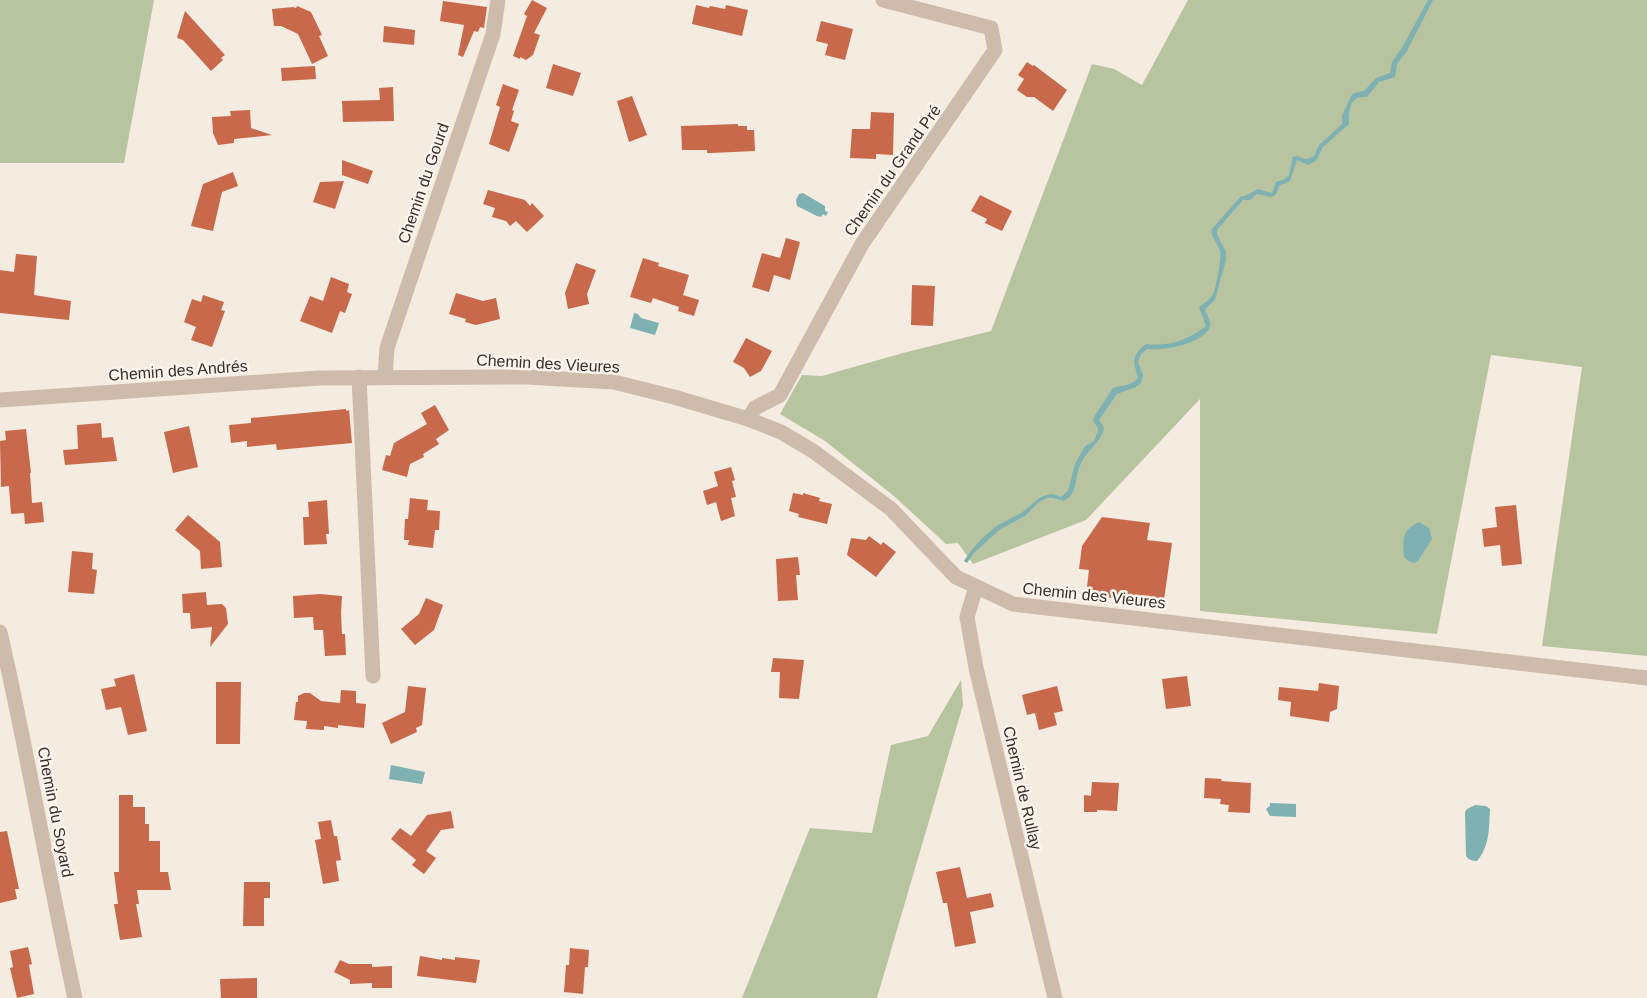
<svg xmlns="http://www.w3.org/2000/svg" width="1647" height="998" viewBox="0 0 1647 998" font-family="Helvetica,sans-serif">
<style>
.green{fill:#b8c4a0}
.water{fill:#7fb0b2}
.building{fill:#c8694b}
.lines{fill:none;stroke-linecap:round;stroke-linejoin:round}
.street{stroke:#cdbbac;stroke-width:15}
.labels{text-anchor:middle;stroke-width:5;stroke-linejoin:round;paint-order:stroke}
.street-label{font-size:16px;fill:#3b302b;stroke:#fbf5ee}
</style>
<rect width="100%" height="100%" fill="#f4ebe1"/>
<!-- green -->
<path class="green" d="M 0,0 L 154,0 L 124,163 L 0,163 Z
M 1188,0 L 1647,0 L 1647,656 L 1542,646 L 1582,367 L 1491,355 L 1437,634 L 1200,611 L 1200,399 L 1086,520 L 973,564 L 958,543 L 946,544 L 894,496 L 825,441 L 780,414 L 802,375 L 822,376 L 903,353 L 991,331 L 1092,64 L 1114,69 L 1142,85 Z
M 961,680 L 963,705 L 877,998 L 742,998 L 810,828 L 872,833 L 891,745 L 928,736 Z"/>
<!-- water -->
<path class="water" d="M 1428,0 L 1433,0 L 1407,51 L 1397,64 L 1395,77 L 1379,82 L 1367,97 C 1365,97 1358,97 1356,99 C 1348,104 1349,117 1349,124 L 1323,147 L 1316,161 L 1308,165 L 1297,160 L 1290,181 L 1279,186 C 1275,203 1269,195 1257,194 L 1250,200 L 1243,200 L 1217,230 L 1217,234 L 1226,252 L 1226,260 L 1215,300 L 1205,309 C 1206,314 1212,322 1210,327 C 1203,344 1163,351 1147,349 L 1141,354 L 1138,362 L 1143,375 L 1141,383 L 1136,387 L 1117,394 L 1099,420 L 1104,428 C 1100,444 1088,449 1081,463 C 1076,472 1077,487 1071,495 C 1069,498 1066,499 1064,501 L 1053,498 L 1047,498 L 1039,502 L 1025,516 L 999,530 L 974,553 L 967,563 L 964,561 C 972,548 988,531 1000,524 C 1007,520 1014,517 1021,513 C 1035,504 1043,488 1061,497 L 1068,491 L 1075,464 L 1085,446 L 1094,441 L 1098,431 L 1098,428 L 1093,421 L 1094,417 L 1113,388 C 1122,385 1132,386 1138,378 C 1133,360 1131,356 1146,344 C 1169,347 1188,340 1206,326 L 1199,307 C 1204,303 1210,300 1213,294 C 1216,288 1222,257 1220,251 C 1218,244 1212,238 1211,230 L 1241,196 L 1245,196 L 1258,189 L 1272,193 L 1276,182 L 1285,179 L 1289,175 L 1293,157 L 1298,156 C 1304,160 1307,160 1314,156 L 1319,145 L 1342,124 L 1342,116 L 1351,96 L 1354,93 L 1364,91 L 1376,78 L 1390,73 L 1392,62 L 1403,46 Z
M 803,193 L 825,206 L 825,211 L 828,212 L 826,216 L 823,214 L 821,217 L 817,216 L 797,206 L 796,200 L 799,194 Z
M 634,313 L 638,314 L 641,318 L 659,323 L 655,335 L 630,328 Z
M 1419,522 L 1429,528 L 1432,539 L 1418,561 C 1413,565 1408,561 1404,557 C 1403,539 1401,531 1419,522 Z
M 391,765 L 425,772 L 422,784 L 389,779 Z
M 1270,803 L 1296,804 L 1296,817 L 1270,816 L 1266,809 L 1270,806 Z
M 1475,805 L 1486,806 L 1490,809 C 1489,827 1490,846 1477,861 C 1473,861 1468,860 1466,856 L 1465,812 L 1467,809 Z"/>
<!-- building -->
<path class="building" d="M 532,0 L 547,8 L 534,33 L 540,35 L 533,55 L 526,60 L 520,57 L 520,59 L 513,56 L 527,16 L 524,14 Z
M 443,1 L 487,7 L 484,28 L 480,27 L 478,32 L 474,31 L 463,57 L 458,55 L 464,25 L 440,21 Z
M 696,5 L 709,8 L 710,6 L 725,9 L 726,5 L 748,10 L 742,36 L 692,24 Z
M 297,6 L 311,12 L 322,35 L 319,36 L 328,56 L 312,64 L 298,34 L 281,26 L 274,26 L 272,9 L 293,7 L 296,8 Z
M 185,11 L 225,55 L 221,58 L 223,60 L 211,71 L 183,40 L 177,38 Z
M 821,21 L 853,29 L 845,60 L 825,55 L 828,44 L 816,41 Z
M 384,26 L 415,30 L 414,45 L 383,42 Z
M 1027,62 L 1033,66 L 1034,65 L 1067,90 L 1053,111 L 1034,97 L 1027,97 L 1017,90 L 1024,79 L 1018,75 Z
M 553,64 L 581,73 L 573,96 L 546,88 Z
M 315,66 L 316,79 L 282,81 L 281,68 Z
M 503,84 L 519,90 L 512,110 L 514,111 L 511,121 L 519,124 L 509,152 L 489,144 L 500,107 L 496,105 Z
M 393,87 L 394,121 L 343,122 L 342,101 L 380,100 L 379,88 Z
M 632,96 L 647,135 L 629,142 L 617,101 Z
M 250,110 L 251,128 L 272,135 L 234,139 L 234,143 L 218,145 L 213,133 L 212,117 L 231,116 L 230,111 Z
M 871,112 L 894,113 L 893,155 L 876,154 L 876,159 L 850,158 L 852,129 L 870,129 Z
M 738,124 L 738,126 L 747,126 L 747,130 L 754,130 L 755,151 L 711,153 L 707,153 L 707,150 L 682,150 L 681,126 Z
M 342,160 L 373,171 L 368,184 L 342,175 Z
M 233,172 L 238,186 L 222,192 L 213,231 L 191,226 L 203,184 Z
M 344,181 L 335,209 L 313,202 L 320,182 Z
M 488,190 L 525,200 L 530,206 L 532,203 L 544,216 L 527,232 L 516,221 L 510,226 L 506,221 L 492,217 L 495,208 L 483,204 Z
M 980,195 L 1012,211 L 1002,231 L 985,223 L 987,219 L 971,211 Z
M 786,238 L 800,242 L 790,280 L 774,275 L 769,292 L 752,287 L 762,253 L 780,258 Z
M 16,254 L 37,256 L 34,295 L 71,301 L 69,320 L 0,313 L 0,270 L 14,272 Z
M 643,258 L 659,263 L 658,266 L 689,275 L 683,295 L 699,300 L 694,316 L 678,311 L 679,307 L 653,298 L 651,303 L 630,297 Z
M 576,263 L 596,270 L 587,294 L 589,304 L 568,309 L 565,293 Z
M 331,277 L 349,284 L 347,292 L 352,294 L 345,313 L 340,311 L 332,333 L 300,321 L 310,296 L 323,301 Z
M 912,285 L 935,286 L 933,326 L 911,325 Z
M 456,293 L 483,301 L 496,298 L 500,319 L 476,325 L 465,322 L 466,319 L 449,314 Z
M 203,295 L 224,302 L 221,310 L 225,311 L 212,347 L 191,340 L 196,327 L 184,322 L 192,299 L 201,302 Z
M 746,338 L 772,351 L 761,371 L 750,377 L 744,368 L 733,362 Z
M 435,405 L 449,430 L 436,439 L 439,444 L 423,454 L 424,457 L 410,464 L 407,477 L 382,470 L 386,455 L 390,456 L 394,443 L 427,424 L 421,413 Z
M 346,409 L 346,411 L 349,410 L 352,443 L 277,450 L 276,444 L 247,447 L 247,441 L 231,443 L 229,425 L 251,423 L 251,418 Z
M 101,423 L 102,438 L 113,437 L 117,461 L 65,465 L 63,450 L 78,449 L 77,425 Z
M 189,426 L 198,467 L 173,473 L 164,432 Z
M 26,429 L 31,473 L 30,473 L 32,503 L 42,502 L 44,522 L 25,524 L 24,513 L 11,514 L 9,486 L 1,487 L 0,441 L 6,440 L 5,431 Z
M 731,467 L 735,480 L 732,481 L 736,497 L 731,498 L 735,516 L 721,521 L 716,502 L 707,505 L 703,491 L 718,486 L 714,472 Z
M 793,493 L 803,495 L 803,493 L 820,498 L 819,501 L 832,504 L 827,524 L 798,517 L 799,514 L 789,511 Z
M 410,498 L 428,500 L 427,510 L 440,511 L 439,530 L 435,530 L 433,548 L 408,545 L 409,540 L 404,540 L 405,519 L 408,519 Z
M 327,500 L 329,534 L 326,534 L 327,544 L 304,545 L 303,517 L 309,517 L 308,502 Z
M 1516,505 L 1522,564 L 1502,566 L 1500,545 L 1484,547 L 1482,529 L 1497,527 L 1495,507 Z
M 188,515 L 220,542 L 222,567 L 201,569 L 200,551 L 175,530 Z
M 1102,517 L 1150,523 L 1147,540 L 1172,543 L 1163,607 L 1113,601 L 1113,598 L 1086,595 L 1089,570 L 1079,569 L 1082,546 Z
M 869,536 L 881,545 L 883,542 L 896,552 L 876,577 L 847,555 L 851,538 L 866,540 Z
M 72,551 L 93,553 L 92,569 L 97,570 L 94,594 L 68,592 Z
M 798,557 L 800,575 L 796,575 L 798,600 L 778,601 L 776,559 Z
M 206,592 L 207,605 L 222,604 L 226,608 L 228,624 L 210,647 L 212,627 L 191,629 L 190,613 L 183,613 L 182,594 Z
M 320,594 L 342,596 L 341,613 L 342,634 L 345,634 L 346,655 L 325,656 L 323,630 L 314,630 L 313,617 L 294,618 L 293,596 Z
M 426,598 L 443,605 L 434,630 L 415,645 L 401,629 L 419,614 Z
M 773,658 L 804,660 L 799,699 L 779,698 L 780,672 L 771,672 Z
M 134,674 L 147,731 L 128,735 L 121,707 L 106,710 L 101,689 L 116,686 L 114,679 Z
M 1187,676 L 1191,706 L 1166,709 L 1162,679 Z
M 216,682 L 241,682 L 240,744 L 216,744 Z
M 1319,683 L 1339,686 L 1337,709 L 1330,712 L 1329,722 L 1290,716 L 1291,702 L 1278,700 L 1279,687 L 1318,691 Z
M 408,686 L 426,688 L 422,725 L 416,728 L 417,732 L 391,744 L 382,723 L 405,712 Z
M 1057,686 L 1063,711 L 1054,713 L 1057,725 L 1039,730 L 1035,713 L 1027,715 L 1022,695 Z
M 341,690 L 356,691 L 356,703 L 366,704 L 364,728 L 338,725 L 338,728 L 324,726 L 324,730 L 306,729 L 307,721 L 294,720 L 296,702 L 298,702 L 298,696 L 304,693 L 310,693 L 321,701 L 340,703 Z
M 1205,778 L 1222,779 L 1221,781 L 1251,783 L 1250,813 L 1228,812 L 1229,805 L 1220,804 L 1221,799 L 1204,798 Z
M 1092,782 L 1119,783 L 1117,811 L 1097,810 L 1097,812 L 1084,812 L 1084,795 L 1091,796 Z
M 119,795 L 133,795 L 133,807 L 145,807 L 145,824 L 149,824 L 149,841 L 160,841 L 160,872 L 168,872 L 171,890 L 137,890 L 139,904 L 136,904 L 142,937 L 120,940 L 114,904 L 118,904 L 114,872 L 119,872 Z
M 451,811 L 454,828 L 441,830 L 426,851 L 436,858 L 424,874 L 412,865 L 416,860 L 391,839 L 400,828 L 411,836 L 427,815 Z
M 331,820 L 334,836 L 337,836 L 341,860 L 336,861 L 339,881 L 323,884 L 315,840 L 321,839 L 318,822 Z
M 7,831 L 19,889 L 15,889 L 17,899 L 0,903 L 0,832 Z
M 960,867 L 967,898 L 991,893 L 994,907 L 970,912 L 976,943 L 955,947 L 947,903 L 943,903 L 936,872 Z
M 244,882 L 270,882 L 270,898 L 264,898 L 264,926 L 243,926 Z
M 28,947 L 32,964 L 29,965 L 34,994 L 17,998 L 10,968 L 13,967 L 10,951 Z
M 570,948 L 589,950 L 588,967 L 585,967 L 583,994 L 564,992 L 566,965 L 569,965 Z
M 420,956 L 442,960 L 442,958 L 455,960 L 455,957 L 480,960 L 476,983 L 417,976 Z
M 340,960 L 349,964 L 372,964 L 372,967 L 392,966 L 392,988 L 372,988 L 372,983 L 350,984 L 350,980 L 334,972 Z
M 257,978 L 257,998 L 221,998 L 220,979 Z"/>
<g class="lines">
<!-- street -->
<path class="street" d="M 359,377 L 373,676
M 385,377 L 387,348 L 493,34 L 498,0
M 0,400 L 319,378 L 527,377 L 614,382 L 674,397 L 748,419 L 781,432 L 813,451 L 891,509 L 956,577 L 1013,604 L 1647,678
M 748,419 L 755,408 L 780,395 L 862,244 L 995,50 L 991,28 L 883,0
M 976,587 L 967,617 L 976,668 L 1055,998
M 0,632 C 28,754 48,876 75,998"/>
</g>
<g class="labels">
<!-- street labels -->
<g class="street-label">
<text transform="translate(892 170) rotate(-55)" y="6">Chemin du Grand Pré</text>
<text transform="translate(423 183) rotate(-71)" y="6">Chemin du Gourd</text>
<text transform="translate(548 363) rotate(3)" y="6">Chemin des Vieures</text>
<text transform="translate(178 370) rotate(-4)" y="6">Chemin des Andrés</text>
<text transform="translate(1094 595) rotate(6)" y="6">Chemin des Vieures</text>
<text transform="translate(1023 788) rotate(77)" y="6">Chemin de Rullay</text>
<text transform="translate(56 812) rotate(79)" y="6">Chemin du Soyard</text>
</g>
</g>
</svg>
